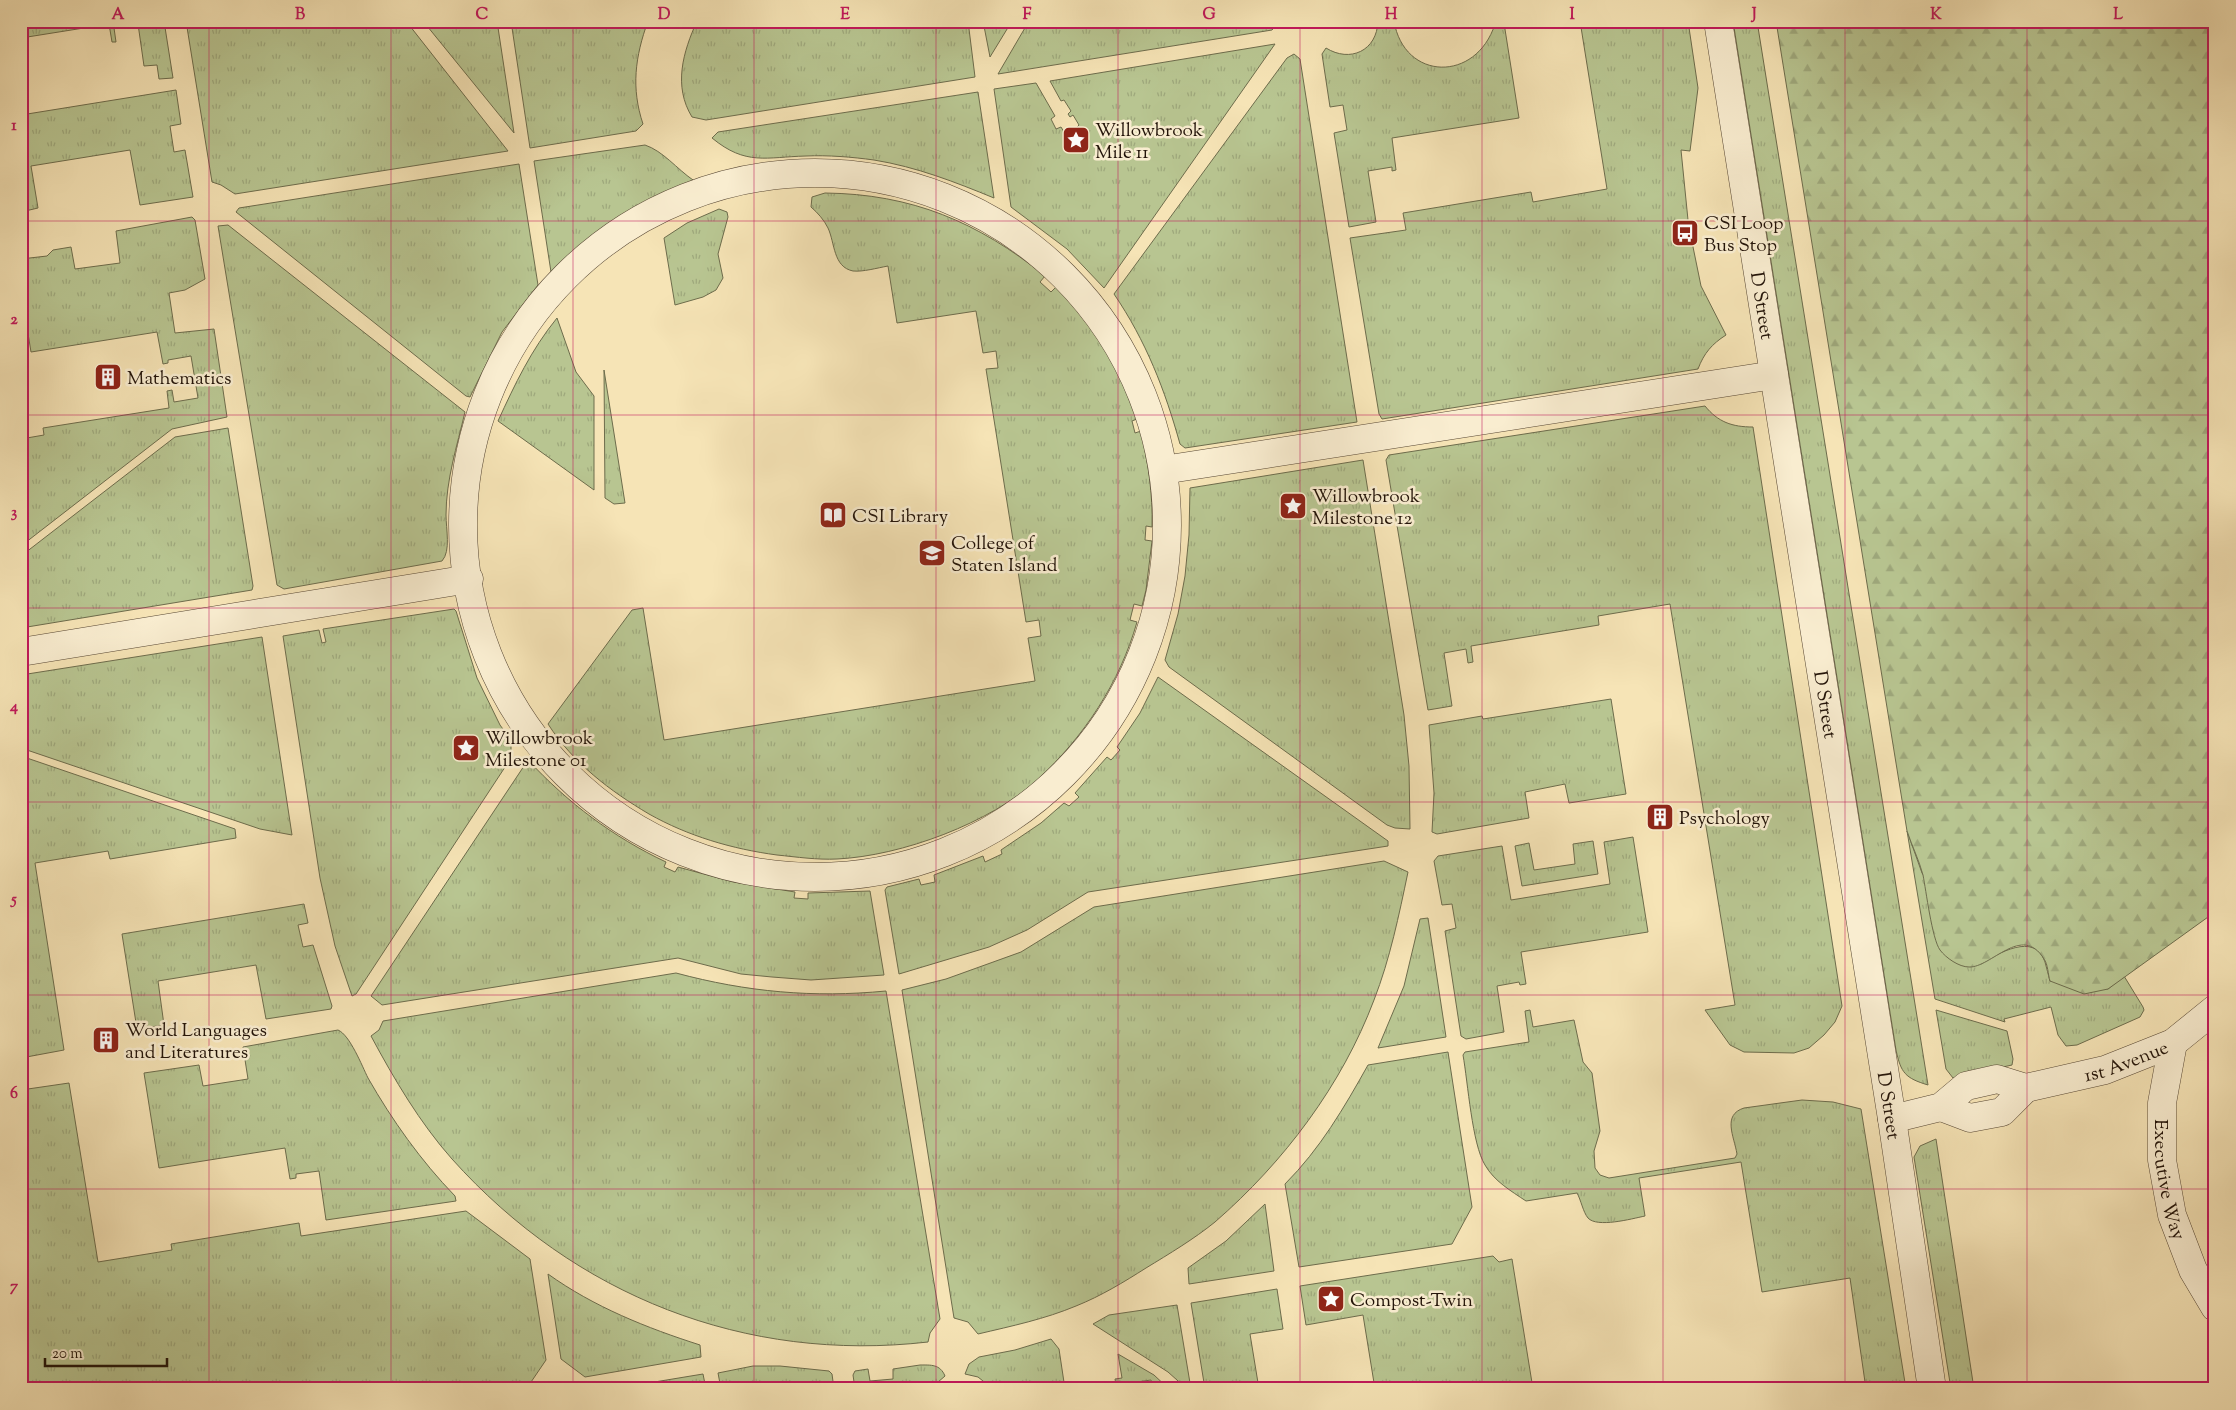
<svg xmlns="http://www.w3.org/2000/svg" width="2236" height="1410" viewBox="0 0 2236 1410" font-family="'Sorts Mill Goudy',serif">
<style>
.grass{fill:url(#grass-tufts);stroke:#6d6c4c}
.forest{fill:url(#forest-firs);stroke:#6d6c4c}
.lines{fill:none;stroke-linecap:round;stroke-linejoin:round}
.street-casing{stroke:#574734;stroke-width:29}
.street{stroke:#f9edd0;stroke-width:28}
.grid{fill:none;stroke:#c2185b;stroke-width:1;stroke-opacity:0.55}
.labels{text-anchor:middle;stroke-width:5;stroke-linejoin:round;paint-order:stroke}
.poi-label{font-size:19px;fill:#221308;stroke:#f9edd0;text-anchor:start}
.street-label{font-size:19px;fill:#221308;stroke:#f9edd0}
.neatline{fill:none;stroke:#c2185b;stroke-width:2}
.grid-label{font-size:16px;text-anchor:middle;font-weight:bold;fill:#c2185b}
</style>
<defs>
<pattern id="grass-tufts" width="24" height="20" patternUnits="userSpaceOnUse" patternTransform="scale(1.25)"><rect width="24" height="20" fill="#b8c591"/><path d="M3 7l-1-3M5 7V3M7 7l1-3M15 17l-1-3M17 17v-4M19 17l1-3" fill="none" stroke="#9ea87c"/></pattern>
<pattern id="forest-firs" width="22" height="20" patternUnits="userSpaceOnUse" patternTransform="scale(1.25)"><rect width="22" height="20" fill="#b8c591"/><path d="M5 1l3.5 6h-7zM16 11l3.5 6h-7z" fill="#9ea87c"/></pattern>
</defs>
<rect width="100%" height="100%" fill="#f6e4b6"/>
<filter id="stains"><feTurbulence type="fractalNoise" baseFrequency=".004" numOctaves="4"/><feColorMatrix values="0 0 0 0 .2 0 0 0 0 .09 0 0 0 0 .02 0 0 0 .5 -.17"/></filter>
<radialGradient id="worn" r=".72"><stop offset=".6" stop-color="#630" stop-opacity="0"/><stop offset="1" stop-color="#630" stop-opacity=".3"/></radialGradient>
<!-- grass -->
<path class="grass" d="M 21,21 L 164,21 L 173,78 L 159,79 L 157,65 L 144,66 L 138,24 L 114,28 L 116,42 L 112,42 L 109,24 L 21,38 Z
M 186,21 L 406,21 L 508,151 L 235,194 L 221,185 L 212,182 Z
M 423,21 L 497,21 L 514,133 Z
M 511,21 L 648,21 C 635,57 631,88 643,124 L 636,131 L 530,148 Z
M 697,21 L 968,21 L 975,77 L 706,120 L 692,117 C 673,86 683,52 697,21 Z
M 983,21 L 1012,21 L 990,57 Z
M 1029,21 L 1280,21 L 1272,30 L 998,74 Z
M 1378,21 L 1394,21 C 1404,81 1476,83 1495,24 L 1504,23 L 1519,118 L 1392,138 L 1396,170 L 1392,171 L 1392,167 L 1368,171 L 1376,222 L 1349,227 L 1334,133 L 1347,130 L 1343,105 L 1330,107 L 1322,54 L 1326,48 C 1350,63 1377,51 1378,21 Z
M 1580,21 L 1688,21 L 1698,88 L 1690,151 L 1681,150 L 1688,220 L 1677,222 L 1681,244 L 1692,242 L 1701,286 L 1726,335 C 1712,344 1704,353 1698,369 L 1382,419 L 1379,414 L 1350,238 L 1406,230 L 1403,213 L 1531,192 L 1533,202 L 1607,189 Z
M 1733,21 L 1757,21 L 1928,1085 C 1905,1078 1901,1073 1896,1050 Z
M 1275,44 L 1104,288 L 1067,249 L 1011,207 L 994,89 L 1036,83 L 1055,116 L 1051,119 L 1056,129 L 1061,127 L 1072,145 L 1081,139 L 1076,128 L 1079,125 L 1073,115 L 1070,117 L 1068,114 L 1071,111 L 1064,100 L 1061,101 L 1050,81 Z
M 1294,54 L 1300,59 L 1357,422 L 1185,448 L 1180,444 C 1165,390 1146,341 1114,294 L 1287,58 Z
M 176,90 L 181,124 L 170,126 L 174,152 L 185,150 L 193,197 L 140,205 L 130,150 L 31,166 L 38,208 L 21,212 L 21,115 Z
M 978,92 L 994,198 C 955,182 917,167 874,160 C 852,157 828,155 806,156 C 766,157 746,166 712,138 L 718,132 Z
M 645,145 C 663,151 677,169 693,180 C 643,207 593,235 551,272 L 534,161 Z
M 519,164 L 538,285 L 502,332 L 470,397 L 466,396 L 236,212 L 239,208 Z
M 825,193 C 912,194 978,222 1045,276 L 1040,282 L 1051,292 L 1056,287 C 1074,306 1093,328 1106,351 C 1119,373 1128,396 1137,419 L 1132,421 L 1135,433 L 1141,431 C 1148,463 1153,494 1152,527 L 1146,526 L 1145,540 L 1152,541 L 1146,590 L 1142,606 L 1134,604 L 1130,620 L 1137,622 C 1120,682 1084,737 1038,779 C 991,823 901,856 837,859 C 817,860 797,857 777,855 C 732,849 688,836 649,814 C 610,791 573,763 548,724 L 632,610 L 643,608 L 664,740 L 1035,681 L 1028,638 L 1041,636 L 1039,620 L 1026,622 L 986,369 L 998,368 L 996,351 L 983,353 L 976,311 L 897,323 L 888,266 C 877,268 863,272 853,271 C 833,267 835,243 828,228 C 824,220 818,213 811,207 L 812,197 Z
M 719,209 L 727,212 L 728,217 L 718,254 L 723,278 L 716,290 L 703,297 L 675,305 L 664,238 L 687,223 Z
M 192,217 L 195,220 L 205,279 L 185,290 L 169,293 L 175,333 L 214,329 L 227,417 L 172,429 L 21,546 L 21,439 L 44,435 L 43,428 L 169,408 L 167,391 L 172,390 L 174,402 L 198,398 L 191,356 L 168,360 L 168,363 L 163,364 L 157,332 L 31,352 L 21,290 L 21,259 L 47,256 L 53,250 L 71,247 L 75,269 L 120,263 L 116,231 Z
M 228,225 L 465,412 C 457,446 446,480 446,515 C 446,529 451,551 442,561 L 284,589 L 277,585 L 218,226 Z
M 557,318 L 576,372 L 594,396 L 594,490 L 498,421 C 515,384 531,350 557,318 Z
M 604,370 L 625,503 L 614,504 L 605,498 Z
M 1705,406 C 1718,422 1732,427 1753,427 L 1842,1006 L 1835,1022 L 1824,1035 L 1809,1048 L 1794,1053 L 1744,1052 L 1730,1045 L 1705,1010 L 1735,1005 L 1670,604 L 1598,616 L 1599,625 L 1471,646 L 1473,662 L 1468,663 L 1466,649 L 1444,653 L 1452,706 L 1428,710 L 1386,460 L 1389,455 Z
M 228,428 L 253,586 L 252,590 L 21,628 L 21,556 L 175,437 Z
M 1363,460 L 1404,715 L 1409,766 L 1410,829 L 1395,828 L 1387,825 L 1169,667 L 1165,660 L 1178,614 L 1185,576 L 1189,535 L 1190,488 Z
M 454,609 L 456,611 L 477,678 L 500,725 L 511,740 L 511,758 L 356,994 L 352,996 L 335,946 L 320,878 L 283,636 L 319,630 L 322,643 L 326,642 L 323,629 Z
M 262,637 L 292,835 L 260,829 L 21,748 L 21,675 Z
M 1158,677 L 1388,841 L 1388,846 L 1088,892 L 1027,930 L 989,947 L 899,974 L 885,890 L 887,887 L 919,879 L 921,885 L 935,882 L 934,875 L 983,856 L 985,862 L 1002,854 L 1001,850 L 1041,823 L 1064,803 L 1069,806 L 1079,797 L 1075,793 L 1107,757 L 1111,760 L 1120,750 L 1117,747 L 1140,713 Z
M 1611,699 L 1626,794 L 1569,803 L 1565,784 L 1525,792 L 1529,818 L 1437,834 L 1432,832 L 1434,793 L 1429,725 L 1482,716 L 1483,719 Z
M 21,756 L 235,829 L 236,838 L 110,859 L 108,851 L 35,863 L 64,1050 L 21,1058 Z
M 528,760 C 568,803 613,837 666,862 L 664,867 L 675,872 L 678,867 L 733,882 L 795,892 L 794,898 L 808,899 L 808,893 L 870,891 L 884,975 L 811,980 L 772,977 L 741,974 L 678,958 L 382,1005 L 371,996 Z
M 1907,831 L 1922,873 L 1981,964 C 1997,954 2035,931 2045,962 C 2047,968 2048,975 2050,981 L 2108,989 L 2124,976 L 2143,1007 L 2144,1010 L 2140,1017 L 2077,1045 L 2066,1046 L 2058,1035 L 2051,1007 L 2004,1019 L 2005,1022 L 1935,999 Z
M 1633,837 L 1648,932 L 1521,952 L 1526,984 L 1520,985 L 1519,982 L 1497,986 L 1504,1032 L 1466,1039 L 1461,1036 L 1445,931 L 1456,928 L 1452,904 L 1442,905 L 1434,861 L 1438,856 L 1502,846 L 1511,900 L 1610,884 L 1604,842 Z
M 1593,841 L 1598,874 L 1522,886 L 1515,846 L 1529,843 L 1534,870 L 1575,864 L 1573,844 Z
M 1384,861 L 1408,872 C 1399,915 1390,959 1374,1000 C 1342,1085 1284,1162 1215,1222 C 1194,1239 1169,1254 1146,1268 C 1124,1282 1101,1296 1076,1306 C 1045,1319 1012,1326 978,1334 L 968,1322 L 954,1318 L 902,990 L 946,979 L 1021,952 L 1094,907 Z
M 304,904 L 308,923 L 298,925 L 303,947 L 313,945 L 332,1006 L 331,1009 L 266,1019 L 256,965 L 158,981 L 164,1025 L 137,1029 L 122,934 Z
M 1428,918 L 1446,1037 L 1378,1048 L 1404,986 L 1420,919 Z
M 676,973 C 747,992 813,998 886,991 L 940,1319 L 930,1333 L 928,1342 C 745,1363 575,1296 452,1159 C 420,1123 394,1079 371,1036 L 379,1030 L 383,1021 Z
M 1530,1010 L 1533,1027 L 1574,1020 L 1583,1062 L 1592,1073 L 1600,1131 L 1594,1151 L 1595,1168 L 1600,1175 L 1609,1178 L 1735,1158 L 1737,1154 C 1734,1136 1722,1115 1744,1108 L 1802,1100 L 1833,1102 L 1861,1109 L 1906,1389 L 1866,1389 L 1850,1278 L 1762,1292 L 1741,1162 L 1639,1178 L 1645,1216 C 1631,1219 1597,1228 1588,1218 C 1583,1212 1581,1200 1577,1193 L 1526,1201 C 1511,1191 1494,1181 1485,1165 C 1472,1144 1468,1083 1463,1055 L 1465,1052 L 1529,1042 L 1525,1011 Z
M 1936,1010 L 2007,1031 L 2013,1059 L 2012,1065 L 1953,1078 L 1946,1069 Z
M 338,1030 C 350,1035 362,1066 368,1078 C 392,1120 421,1161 455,1196 L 456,1201 L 326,1220 L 319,1171 L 296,1174 L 296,1178 L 290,1179 L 285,1148 L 159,1168 L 144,1073 L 199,1065 L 203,1086 L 248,1079 L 243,1047 Z
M 1448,1052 L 1472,1207 L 1452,1244 L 1299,1267 L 1285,1184 C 1320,1149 1344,1108 1368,1065 Z
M 69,1083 L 98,1262 L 172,1250 L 171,1244 L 299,1223 L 301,1236 L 466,1211 L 530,1259 L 546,1360 L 529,1385 L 507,1389 L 21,1389 L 21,1090 Z
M 1936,1139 L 1974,1389 L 1951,1389 L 1914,1157 L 1920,1146 Z
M 1265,1204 L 1274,1271 L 1189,1284 L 1188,1268 L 1226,1241 Z
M 1493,1256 L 1499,1262 L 1512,1259 L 1533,1389 L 1375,1389 L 1363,1315 L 1306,1325 L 1300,1286 Z
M 548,1274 C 594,1307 647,1328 700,1345 L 701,1357 L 585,1377 L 561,1359 Z
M 1277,1289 L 1283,1329 L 1250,1334 L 1259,1389 L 1205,1389 L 1191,1303 Z
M 1177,1305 L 1191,1389 L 1187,1389 L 1168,1372 L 1093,1324 L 1109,1315 Z
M 1051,1339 L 1059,1349 L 1065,1389 L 993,1389 L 978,1377 L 965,1374 L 969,1364 L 979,1357 L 1015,1350 Z
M 1118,1354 L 1154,1375 L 1169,1389 L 1153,1389 L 1151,1380 L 1116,1385 L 1115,1379 L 1122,1378 Z
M 920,1365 C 931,1365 940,1364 945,1376 L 930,1389 L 855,1389 L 853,1375 L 855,1371 L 868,1369 L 870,1381 L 893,1379 L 893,1369 Z
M 753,1366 L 780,1366 L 829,1371 L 832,1374 L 834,1389 L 721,1389 L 718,1373 Z
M 703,1374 L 706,1389 L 612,1389 Z"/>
<!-- forest -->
<path class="forest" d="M 1776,21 L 2215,21 L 2215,912 L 2108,989 L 2084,994 L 2050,981 C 2048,975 2048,964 2044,959 C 2022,923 1991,968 1969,967 C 1959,967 1946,958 1940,950 C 1932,939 1926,890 1923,875 C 1919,860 1912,846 1907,831 Z"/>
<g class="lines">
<!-- street casing -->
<g class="street-casing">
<g id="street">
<path id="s1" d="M 1718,21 L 1892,1119 L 1932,1389"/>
<circle cx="815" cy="525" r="352"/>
<path d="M 1163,470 L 1774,375"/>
<path d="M 21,652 L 469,579"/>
<path id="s2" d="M 2173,1043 L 2162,1103 L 2162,1160 L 2172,1215 L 2193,1270 L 2215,1307"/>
<path d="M 1941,1107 L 1970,1118 L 2002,1112 L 2026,1088"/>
<path id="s3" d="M 1892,1119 L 1941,1107 L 1966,1086 L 1997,1079 L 2026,1088 L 2105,1070 L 2173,1043 L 2215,1009"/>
</g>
</g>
<!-- street -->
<use href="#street" class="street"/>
</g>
<!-- grid -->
<path class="grid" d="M 209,21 L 209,1389M 391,21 L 391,1389M 573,21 L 573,1389M 754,21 L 754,1389M 936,21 L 936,1389M 1118,21 L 1118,1389M 1300,21 L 1300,1389M 1482,21 L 1482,1389M 1663,21 L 1663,1389M 1845,21 L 1845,1389M 2027,21 L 2027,1389M 21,221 L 2215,221M 21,415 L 2215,415M 21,608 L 2215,608M 21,802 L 2215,802M 21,995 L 2215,995M 21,1189 L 2215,1189"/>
<!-- icons -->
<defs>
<g id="sight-square" transform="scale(1.4375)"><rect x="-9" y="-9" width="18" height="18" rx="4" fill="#8f2418" stroke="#f9edd0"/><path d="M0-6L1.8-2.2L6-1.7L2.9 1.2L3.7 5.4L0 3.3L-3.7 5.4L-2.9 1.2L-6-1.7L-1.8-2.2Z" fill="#fff"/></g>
<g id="bus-square" transform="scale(1.4375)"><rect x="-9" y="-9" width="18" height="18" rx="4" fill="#8f2418" stroke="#f9edd0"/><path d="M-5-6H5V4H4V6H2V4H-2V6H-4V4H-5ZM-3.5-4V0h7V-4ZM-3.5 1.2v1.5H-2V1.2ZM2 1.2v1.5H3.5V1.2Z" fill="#fff"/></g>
<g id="building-square" transform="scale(1.4375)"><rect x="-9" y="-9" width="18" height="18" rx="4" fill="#8f2418" stroke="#f9edd0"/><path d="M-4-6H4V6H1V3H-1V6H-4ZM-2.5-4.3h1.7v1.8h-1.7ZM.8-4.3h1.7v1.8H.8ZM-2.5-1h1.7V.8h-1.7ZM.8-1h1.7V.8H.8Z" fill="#fff"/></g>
<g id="library-square" transform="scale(1.4375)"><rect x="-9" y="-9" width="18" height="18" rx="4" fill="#8f2418" stroke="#f9edd0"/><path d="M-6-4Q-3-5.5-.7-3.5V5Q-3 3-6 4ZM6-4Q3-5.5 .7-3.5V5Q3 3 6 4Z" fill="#fff"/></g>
<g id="university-square" transform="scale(1.4375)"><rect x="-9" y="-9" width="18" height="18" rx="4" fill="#8f2418" stroke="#f9edd0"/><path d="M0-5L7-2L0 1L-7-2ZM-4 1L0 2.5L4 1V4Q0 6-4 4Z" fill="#fff"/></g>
</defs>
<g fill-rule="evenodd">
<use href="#sight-square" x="1076" y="140"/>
<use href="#bus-square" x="1685" y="233"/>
<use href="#building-square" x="108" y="377"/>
<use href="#sight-square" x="1293" y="506"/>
<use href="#library-square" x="833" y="515"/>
<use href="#university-square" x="932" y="553"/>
<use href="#sight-square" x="466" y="748"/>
<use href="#building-square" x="1660" y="817"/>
<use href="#building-square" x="106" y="1040"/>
<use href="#sight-square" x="1331" y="1299"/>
</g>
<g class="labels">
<!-- poi labels -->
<g class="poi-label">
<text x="1095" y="136">Willowbrook<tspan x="1095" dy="22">Mile 11</tspan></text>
<text x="1704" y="229">CSI Loop<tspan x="1704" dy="22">Bus Stop</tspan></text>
<text x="127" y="384">Mathematics</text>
<text x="1312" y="502">Willowbrook<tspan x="1312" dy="22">Milestone 12</tspan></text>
<text x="852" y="522">CSI Library</text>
<text x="951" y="549">College of<tspan x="951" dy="22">Staten Island</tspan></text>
<text x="485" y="744">Willowbrook<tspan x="485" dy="22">Milestone 01</tspan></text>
<text x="1679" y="824">Psychology</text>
<text x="125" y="1036">World Languages<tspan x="125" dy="22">and Literatures</tspan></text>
<text x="1350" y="1306">Compost-Twin</text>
</g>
<!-- street labels -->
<g class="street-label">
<text dy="7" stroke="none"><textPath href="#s1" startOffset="288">D Street</textPath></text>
<text dy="7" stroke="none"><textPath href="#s1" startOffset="692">D Street</textPath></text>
<text dy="7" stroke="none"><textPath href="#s3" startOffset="249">1st Avenue</textPath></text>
<text dy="7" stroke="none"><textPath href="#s1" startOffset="1098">D Street</textPath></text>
<text dy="7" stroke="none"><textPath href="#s2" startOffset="138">Executive Way</textPath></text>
</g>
</g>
<!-- margin -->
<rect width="2236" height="1410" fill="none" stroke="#f6e4b6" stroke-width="55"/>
<!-- scale -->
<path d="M45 1358v8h122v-8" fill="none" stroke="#221308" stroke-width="2.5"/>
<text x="52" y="1358" font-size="15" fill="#221308" stroke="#f9edd0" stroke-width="4" paint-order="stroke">20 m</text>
<rect x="28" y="28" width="2180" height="1354" class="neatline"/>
<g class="grid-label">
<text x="118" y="19">A</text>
<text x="300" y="19">B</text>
<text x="482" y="19">C</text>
<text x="664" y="19">D</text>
<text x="845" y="19">E</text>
<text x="1027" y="19">F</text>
<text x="1209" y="19">G</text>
<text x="1391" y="19">H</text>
<text x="1572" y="19">I</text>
<text x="1754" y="19">J</text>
<text x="1936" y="19">K</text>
<text x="2118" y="19">L</text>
<text x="14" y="130">1</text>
<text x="14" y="324">2</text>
<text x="14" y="517">3</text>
<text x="14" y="711">4</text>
<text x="14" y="904">5</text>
<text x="14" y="1098">6</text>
<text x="14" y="1291">7</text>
</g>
<rect width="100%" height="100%" filter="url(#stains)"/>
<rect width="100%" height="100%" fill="url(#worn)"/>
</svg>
